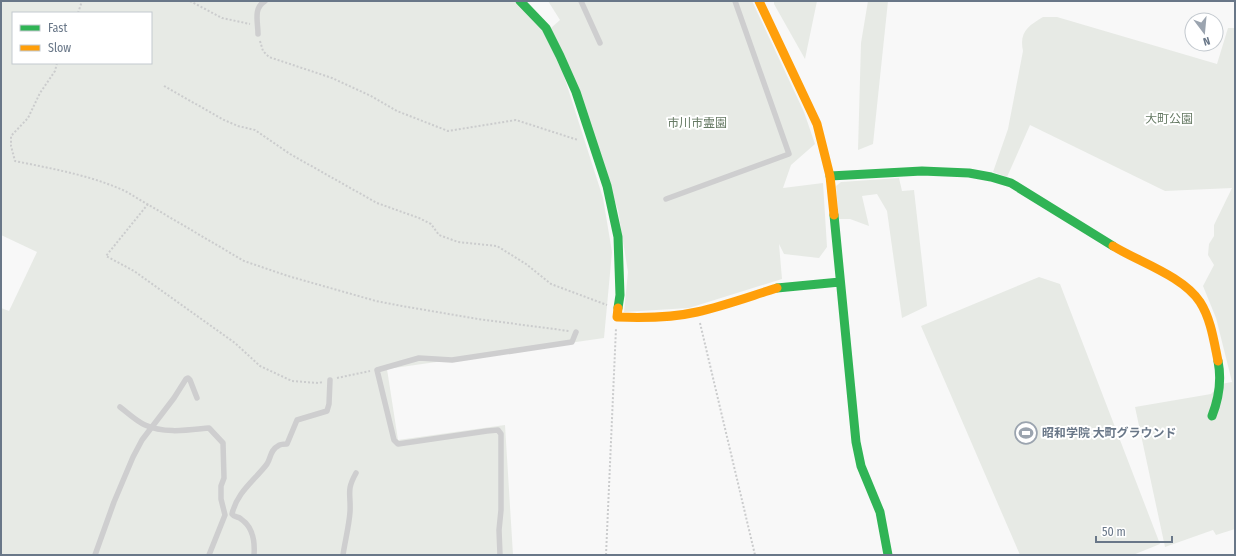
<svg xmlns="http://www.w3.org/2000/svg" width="1236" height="556" viewBox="0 0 1236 556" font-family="'Fira Sans Condensed','Noto Sans JP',sans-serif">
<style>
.green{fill:#e7eae5;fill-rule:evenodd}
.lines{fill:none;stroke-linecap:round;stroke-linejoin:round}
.path{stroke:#cbcccd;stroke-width:2;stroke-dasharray:2 2;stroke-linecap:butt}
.lane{stroke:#cececf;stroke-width:5.5}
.fast{stroke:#30b455;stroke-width:9}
.slow{stroke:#ff9f0a;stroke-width:9}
.labels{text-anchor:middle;stroke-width:4;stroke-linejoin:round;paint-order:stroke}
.park-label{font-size:12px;fill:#667a64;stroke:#fff}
.poi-label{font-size:12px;font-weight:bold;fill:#697788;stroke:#fff;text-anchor:start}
</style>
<rect width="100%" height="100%" fill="#f8f8f8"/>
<!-- green -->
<path class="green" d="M 1,1 L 516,1 L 542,29 L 563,73 L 603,198 L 612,252 L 604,338 L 387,369 L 398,440 L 505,425 L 513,555 L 1,555 L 1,308 L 9,311 L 37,252 L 1,235 ZM 13,13 L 151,13 L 151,63 L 13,63 Z
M 548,1 L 752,1 L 804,112 L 815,144 L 791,165 L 783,188 L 823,183 L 827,247 L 819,258 L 784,254 L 779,244 L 782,279 L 689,308 L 624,312 L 628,272 L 618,210 L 551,28 L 560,20 Z
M 774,1 L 817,1 L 805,59 L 774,4 Z
M 868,1 L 888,1 L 873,144 L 858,150 L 861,43 Z
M 1043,17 L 1057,17 L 1217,64 L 1228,28 L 1235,28 L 1235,529 L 1216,535 L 1213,530 L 1165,547 L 1135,407 L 1211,394 L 1221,384 L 1232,382 L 1216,318 L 1203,286 L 1214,265 L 1208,255 L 1209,244 L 1214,236 L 1214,225 L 1232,188 L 1165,191 L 1030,125 L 1007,177 L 993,172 L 1008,129 L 1023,51 C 1019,32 1028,26 1043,17 Z
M 899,178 L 902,191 L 914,190 L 927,306 L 902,318 L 887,211 L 877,194 L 862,196 L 869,226 L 850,219 L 839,219 L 836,186 L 841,182 Z
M 1039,277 L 1060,284 L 1160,544 L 1133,555 L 1020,555 L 921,326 Z"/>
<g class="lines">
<!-- path -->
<path class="path" d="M 190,1 L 222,18 L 250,24
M 78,13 L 82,1
M 260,41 L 263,51 L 269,57 L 332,78 L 371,96 L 397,111 L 448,131 L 516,120 L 578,140
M 57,63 L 55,71 L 40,93 L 28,118 L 11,136 L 11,146 L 15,161 C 53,169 90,175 125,191 L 244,261 L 288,276 L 376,301 L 402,306 L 478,319 L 569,331
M 164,86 L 224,120 L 238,126 L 255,130 L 290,154 L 377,203 L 419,218 L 431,224 L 439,235 L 458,242 L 497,246 L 526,264 L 551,284 L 607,305
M 148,204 L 106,256 L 134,271 L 235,343 L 260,366 L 292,381 L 318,383 L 323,382
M 700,323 L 755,555
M 337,378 L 370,371
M 606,555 L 616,328"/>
<!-- lane -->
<path class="lane" d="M 581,1 L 600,43
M 258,34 C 258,22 253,8 265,1
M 666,199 L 789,154 L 735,1
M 120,407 C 128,413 136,421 145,425 C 165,434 188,430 209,428 L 223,443 L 224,478 L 221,486 L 221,499 L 225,515 L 209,555
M 95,555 L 114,502 L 133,457 L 142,440 L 174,398 L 186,379 L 188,378 L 190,380 L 197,398
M 254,555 C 255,542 253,527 241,519 C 238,516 235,518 232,514 C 237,492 254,481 267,464 C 271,458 270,450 278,446 C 280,444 284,444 287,444 L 297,420 L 327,411 L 329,404 L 330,380
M 343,555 C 345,541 349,526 350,512 C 351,493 346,491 356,473
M 500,555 L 499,530 L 501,510 L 501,434 L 498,430 L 487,431 L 398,444 L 394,440 L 377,370 L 419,358 L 452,360 L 572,342 L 576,332"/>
<!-- fast -->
<path class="fast" d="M 520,1 L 546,28 L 560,56 L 576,92 L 607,186 L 618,237 L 620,295 L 618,308
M 830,176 L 922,171 L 969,173 L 991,177 L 1011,183 L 1113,246
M 834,215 L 856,442 L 861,466 L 880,512 L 888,555
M 777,288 L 840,282
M 1212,416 C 1219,398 1222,381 1218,361"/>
<!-- slow -->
<path class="slow" d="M 759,1 L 817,124 L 830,176 L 834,215
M 1113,246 C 1139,262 1183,276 1200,302 C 1211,319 1214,342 1218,361
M 618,308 L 617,317 C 644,318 671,318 697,312 C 724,306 751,296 777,288"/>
</g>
<!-- icons -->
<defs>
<g id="stadium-ring" transform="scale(1.15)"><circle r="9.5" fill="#fff" stroke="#9ba4af" stroke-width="1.5"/><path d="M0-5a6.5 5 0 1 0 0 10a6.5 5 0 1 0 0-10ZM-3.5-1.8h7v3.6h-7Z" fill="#9ba4af"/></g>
</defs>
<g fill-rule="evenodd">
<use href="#stadium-ring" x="1026" y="433"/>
</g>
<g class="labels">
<!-- park labels -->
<g class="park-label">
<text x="1169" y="123">大町公園</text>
<text x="697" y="127">市川市霊園</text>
</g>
<!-- poi labels -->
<g class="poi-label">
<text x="1042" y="437">昭和学院 大町グラウンド</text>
</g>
</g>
<!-- border -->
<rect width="1236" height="556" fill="none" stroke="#697788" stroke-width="4"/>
<!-- legend -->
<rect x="12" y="12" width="140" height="52" fill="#ffffff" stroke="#c3c9cf"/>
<rect x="20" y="25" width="20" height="6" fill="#30b455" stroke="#c3c9cf"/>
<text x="48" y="32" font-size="12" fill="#697788">Fast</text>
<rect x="20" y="45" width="20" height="6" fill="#ff9f0a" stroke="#c3c9cf"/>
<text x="48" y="52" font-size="12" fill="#697788">Slow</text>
<!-- north arrow -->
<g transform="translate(1204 32) rotate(164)"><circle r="19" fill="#ffffff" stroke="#c3c9cf"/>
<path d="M0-3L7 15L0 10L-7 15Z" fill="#9ba4af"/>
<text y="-6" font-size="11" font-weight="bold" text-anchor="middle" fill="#697788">N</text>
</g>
<!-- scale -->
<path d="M1096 536v6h76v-6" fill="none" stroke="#697788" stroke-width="2"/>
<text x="1102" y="536" font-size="12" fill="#697788" stroke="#ffffff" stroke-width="3" paint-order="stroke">50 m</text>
</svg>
